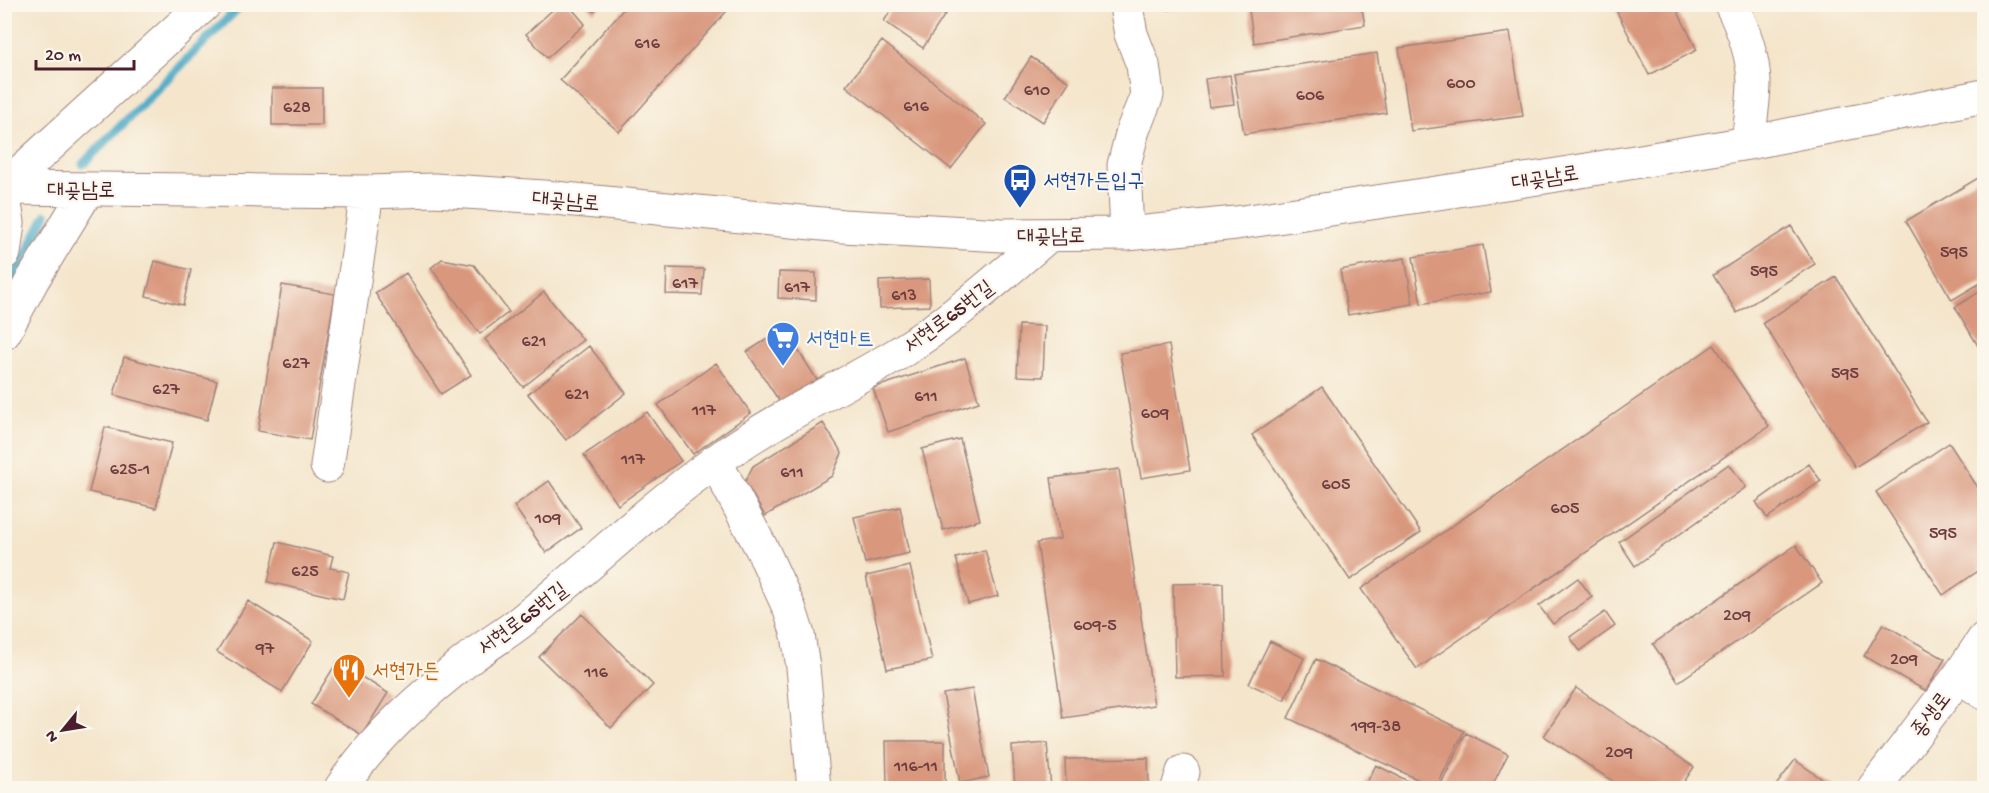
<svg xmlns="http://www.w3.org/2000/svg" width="1989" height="793" viewBox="0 0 1989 793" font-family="'Gochi Hand','Poor Story',sans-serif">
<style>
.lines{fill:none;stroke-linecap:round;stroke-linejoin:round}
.stream{stroke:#46a8c5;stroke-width:9}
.building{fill:#d9987e}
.minor-casing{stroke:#9f827b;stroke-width:35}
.minor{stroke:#fff;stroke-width:33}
.labels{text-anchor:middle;stroke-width:4.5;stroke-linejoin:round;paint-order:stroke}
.number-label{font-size:18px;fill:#6e3d40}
.street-label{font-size:21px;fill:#4a1f2b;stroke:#fbf7ec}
.transit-label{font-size:21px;fill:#164399;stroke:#fbf7ec;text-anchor:start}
.shop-label{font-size:21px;fill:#366cbe;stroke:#fbf7ec;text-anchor:start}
.food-label{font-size:21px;fill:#c56008;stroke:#fbf7ec;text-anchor:start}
</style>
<rect width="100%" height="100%" fill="#fbf7ec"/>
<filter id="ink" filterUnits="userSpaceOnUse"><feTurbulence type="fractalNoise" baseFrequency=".0167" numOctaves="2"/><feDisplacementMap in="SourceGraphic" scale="12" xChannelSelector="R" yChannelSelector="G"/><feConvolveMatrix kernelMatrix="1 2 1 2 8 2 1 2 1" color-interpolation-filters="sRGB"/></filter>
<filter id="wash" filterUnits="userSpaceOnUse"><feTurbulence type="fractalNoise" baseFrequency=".008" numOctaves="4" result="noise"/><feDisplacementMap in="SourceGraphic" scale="24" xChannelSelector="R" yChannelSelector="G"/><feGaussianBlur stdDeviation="1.35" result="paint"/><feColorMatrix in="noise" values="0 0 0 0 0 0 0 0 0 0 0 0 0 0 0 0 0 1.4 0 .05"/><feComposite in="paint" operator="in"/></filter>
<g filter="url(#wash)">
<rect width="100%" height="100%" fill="#f4e5cb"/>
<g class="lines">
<!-- stream -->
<path class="stream" d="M 83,164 L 242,4
M 4,296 L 46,215"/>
</g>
<g id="blocks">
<!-- building -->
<path class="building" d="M 559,4 L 568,4 L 585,24 L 547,58 L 526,34 Z
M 586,4 L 603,4 L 594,12 Z
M 628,4 L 733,4 L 619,132 L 560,80 Z
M 895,4 L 946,4 L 950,7 L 923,48 L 884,21 Z
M 1167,4 L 1197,4 L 1197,6 L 1168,10 Z
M 1248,4 L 1361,4 L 1365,25 L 1254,43 Z
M 1613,4 L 1674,4 L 1697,50 L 1649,75 Z
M 1510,32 L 1523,116 L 1411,131 L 1399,48 Z
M 882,41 L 986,124 L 951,169 L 846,86 Z
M 1377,53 L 1386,113 L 1244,134 L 1234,74 Z
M 1031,57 L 1069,82 L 1043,122 L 1005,97 Z
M 1230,75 L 1234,104 L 1209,107 L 1205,79 Z
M 272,88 L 322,88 L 322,125 L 272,125 Z
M 1983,175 L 1984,178 L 1984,281 L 1952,300 L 1906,221 Z
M 1791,226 L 1815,264 L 1737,313 L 1713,275 Z
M 1483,245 L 1491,292 L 1421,304 L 1413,257 Z
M 1405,258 L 1413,304 L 1348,315 L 1340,270 Z
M 442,259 L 474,265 L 509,312 L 480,334 L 431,268 Z
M 155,261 L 191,270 L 183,305 L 146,296 Z
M 667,268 L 704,269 L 702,295 L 666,294 Z
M 779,272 L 816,273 L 816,300 L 778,298 Z
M 406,273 L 471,375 L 441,394 L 375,293 Z
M 1836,277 L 1927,422 L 1855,467 L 1763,323 Z
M 929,279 L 930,306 L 880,308 L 879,281 Z
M 282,285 L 335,294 L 310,440 L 258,431 Z
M 1984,289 L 1984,356 L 1955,307 Z
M 544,292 L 583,340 L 523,387 L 485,339 Z
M 1019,325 L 1045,326 L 1043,377 L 1017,376 Z
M 784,328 L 819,383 L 783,407 L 747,352 Z
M 1169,345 L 1190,470 L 1141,478 L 1120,353 Z
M 1714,345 L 1769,426 L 1417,669 L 1361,589 Z
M 589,346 L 626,393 L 566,440 L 528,394 Z
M 124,357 L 217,381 L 207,420 L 114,395 Z
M 965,358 L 979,402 L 888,432 L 873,388 Z
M 716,363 L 751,413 L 693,454 L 658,405 Z
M 1322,387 L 1421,532 L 1350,580 L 1252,435 Z
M 647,412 L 681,461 L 618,505 L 584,455 Z
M 823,423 L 842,453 L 832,476 L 765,516 L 745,482 L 753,466 Z
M 105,427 L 172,443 L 156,508 L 89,492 Z
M 960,439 L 980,520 L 943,530 L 922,449 Z
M 1949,443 L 1984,497 L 1984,567 L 1943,595 L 1876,492 Z
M 1729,464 L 1746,487 L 1635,566 L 1619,542 Z
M 1809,464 L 1821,481 L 1767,518 L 1756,502 Z
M 1119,469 L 1154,705 L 1063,718 L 1037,543 L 1060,539 L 1051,478 Z
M 549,481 L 581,528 L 546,553 L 514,506 Z
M 900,507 L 910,553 L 865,563 L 854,517 Z
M 277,542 L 333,556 L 330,568 L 349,572 L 343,599 L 268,582 Z
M 1796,545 L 1822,583 L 1678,682 L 1653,644 Z
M 985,550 L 998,596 L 968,604 L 956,558 Z
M 910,566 L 932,660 L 887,669 L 866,576 Z
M 1578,578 L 1592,597 L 1553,624 L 1539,606 Z
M 1223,583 L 1225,676 L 1175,677 L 1173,584 Z
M 248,601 L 313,641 L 282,692 L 217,652 Z
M 1605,612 L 1615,626 L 1580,651 L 1570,637 Z
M 582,614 L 653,685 L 611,728 L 539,657 Z
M 1883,624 L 1945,659 L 1926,691 L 1864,656 Z
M 1270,641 L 1304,658 L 1284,700 L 1249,684 Z
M 1316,659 L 1464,731 L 1436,788 L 1288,718 Z
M 337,662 L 388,693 L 362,735 L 311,704 Z
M 1576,688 L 1694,767 L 1680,788 L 1623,788 L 1544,736 Z
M 972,689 L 989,777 L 960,783 L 943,694 Z
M 1466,733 L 1508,754 L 1491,788 L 1439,788 Z
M 886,741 L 945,741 L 945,788 L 887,788 Z
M 1047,743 L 1051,788 L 1015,788 L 1012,746 Z
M 1148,758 L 1149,788 L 1066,788 L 1065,759 Z
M 1795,760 L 1835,788 L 1774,788 Z
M 1376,765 L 1422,788 L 1364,788 Z"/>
</g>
</g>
<g filter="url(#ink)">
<use href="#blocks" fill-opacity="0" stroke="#9f827b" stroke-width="1.5"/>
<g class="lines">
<!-- minor casing -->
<g class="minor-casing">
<path id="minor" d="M 1731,4 C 1743,28 1753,55 1754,82 C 1754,102 1750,123 1748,143
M 4,187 L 205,4
M 4,188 L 367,192 L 434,190 L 544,197 L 843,226 L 1002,235 L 1127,234 L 1236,223 L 1545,177 L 1748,143 L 1984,96
M 4,197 L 8,223 L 4,253
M 1127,234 L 1124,165 L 1133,130 L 1147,95 L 1143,65 L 1131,34 L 1127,12 L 1129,4
M 4,333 L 33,279 L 88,189
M 715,461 L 763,551 L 790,610 L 798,635 L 803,667 L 814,788
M 327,466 L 367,192
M 1959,676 L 1984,693
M 341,788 C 375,736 423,694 471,657 C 488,644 507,633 523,620 C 588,568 648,509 716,461 C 772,420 836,391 896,355 C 951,321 1000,277 1049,235
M 1178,788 L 1183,772
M 1874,788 L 1959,676 L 1984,639"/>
</g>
<!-- minor -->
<use href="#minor" class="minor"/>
</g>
</g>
<!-- icons -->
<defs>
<g id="bus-pin" transform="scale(1.725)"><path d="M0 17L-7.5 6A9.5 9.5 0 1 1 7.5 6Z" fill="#1a4fb4" stroke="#fbf7ec"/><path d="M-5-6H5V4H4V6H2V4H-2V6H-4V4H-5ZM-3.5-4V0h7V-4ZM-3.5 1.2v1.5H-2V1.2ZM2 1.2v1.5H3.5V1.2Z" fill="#fff"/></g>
<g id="supermarket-pin" transform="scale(1.725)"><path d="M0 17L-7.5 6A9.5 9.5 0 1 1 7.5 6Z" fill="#3f7fe0" stroke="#fbf7ec"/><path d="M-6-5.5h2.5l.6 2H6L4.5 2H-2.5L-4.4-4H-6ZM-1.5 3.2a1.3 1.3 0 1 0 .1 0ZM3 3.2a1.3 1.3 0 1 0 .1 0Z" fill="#fff"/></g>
<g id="restaurant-pin" transform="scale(1.725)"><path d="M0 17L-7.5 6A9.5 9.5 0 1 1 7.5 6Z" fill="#e8710a" stroke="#fbf7ec"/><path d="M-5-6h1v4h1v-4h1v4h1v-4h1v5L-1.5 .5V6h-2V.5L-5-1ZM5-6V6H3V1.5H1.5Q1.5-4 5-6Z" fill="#fff"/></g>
</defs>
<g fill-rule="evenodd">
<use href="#bus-pin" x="1020" y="180"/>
<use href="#supermarket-pin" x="783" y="338"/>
<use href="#restaurant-pin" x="349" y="670"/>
</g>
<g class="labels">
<!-- number labels -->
<g class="number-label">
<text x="647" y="48">616</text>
<text x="1461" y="88">600</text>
<text x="1037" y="95">610</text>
<text x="1310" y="100">606</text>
<text x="916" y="111">616</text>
<text x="297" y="112">628</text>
<text x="1954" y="257">595</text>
<text x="1764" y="276">595</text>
<text x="685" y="288">617</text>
<text x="797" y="292">617</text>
<text x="904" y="300">613</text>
<text x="534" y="346">621</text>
<text x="296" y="368">627</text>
<text x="1845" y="378">595</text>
<text x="166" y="394">627</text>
<text x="577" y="399">621</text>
<text x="926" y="401">611</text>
<text x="704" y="415">117</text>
<text x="1155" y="418">609</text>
<text x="633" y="464">117</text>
<text x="130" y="474">625-1</text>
<text x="792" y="477">611</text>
<text x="1336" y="489">605</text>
<text x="1565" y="513">605</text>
<text x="548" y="523">109</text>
<text x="1943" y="538">595</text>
<text x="305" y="576">625</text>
<text x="1737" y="620">209</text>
<text x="1095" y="630">609-5</text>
<text x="265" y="653">97</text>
<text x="1904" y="664">209</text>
<text x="596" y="677">116</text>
<text x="1376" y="731">199-38</text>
<text x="1619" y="757">209</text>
<text x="916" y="771">116-11</text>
</g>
<!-- street labels -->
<g class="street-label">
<text transform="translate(1545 177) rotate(-9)" y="7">대곶남로</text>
<text x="81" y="196">대곶남로</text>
<text transform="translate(566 200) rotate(5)" y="7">대곶남로</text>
<text transform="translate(1051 235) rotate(-1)" y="7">대곶남로</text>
<text transform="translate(948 316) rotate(-37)" y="7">서현로65번길</text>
<text transform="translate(522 618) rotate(-37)" y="7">서현로65번길</text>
<text transform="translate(1930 714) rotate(-53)" y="7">종생로</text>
</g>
<!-- transit labels -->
<g class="transit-label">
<text x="1043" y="187">서현가든입구</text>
</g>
<!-- shop labels -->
<g class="shop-label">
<text x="806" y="345">서현마트</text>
</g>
<!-- food labels -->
<g class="food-label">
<text x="372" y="677">서현가든</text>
</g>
</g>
<!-- margin -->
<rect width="1989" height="793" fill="none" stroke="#fbf7ec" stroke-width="24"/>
<!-- north arrow -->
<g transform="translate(63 730) rotate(240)" stroke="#fbf7ec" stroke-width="4.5" paint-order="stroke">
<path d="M0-4.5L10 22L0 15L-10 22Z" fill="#4a1f2b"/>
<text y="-9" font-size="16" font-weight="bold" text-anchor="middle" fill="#4a1f2b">N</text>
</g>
<!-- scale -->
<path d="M36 60v9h98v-9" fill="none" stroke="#4a1f2b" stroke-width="3"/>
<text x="45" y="60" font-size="18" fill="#4a1f2b" stroke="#fbf7ec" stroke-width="4.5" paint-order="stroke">20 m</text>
</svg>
